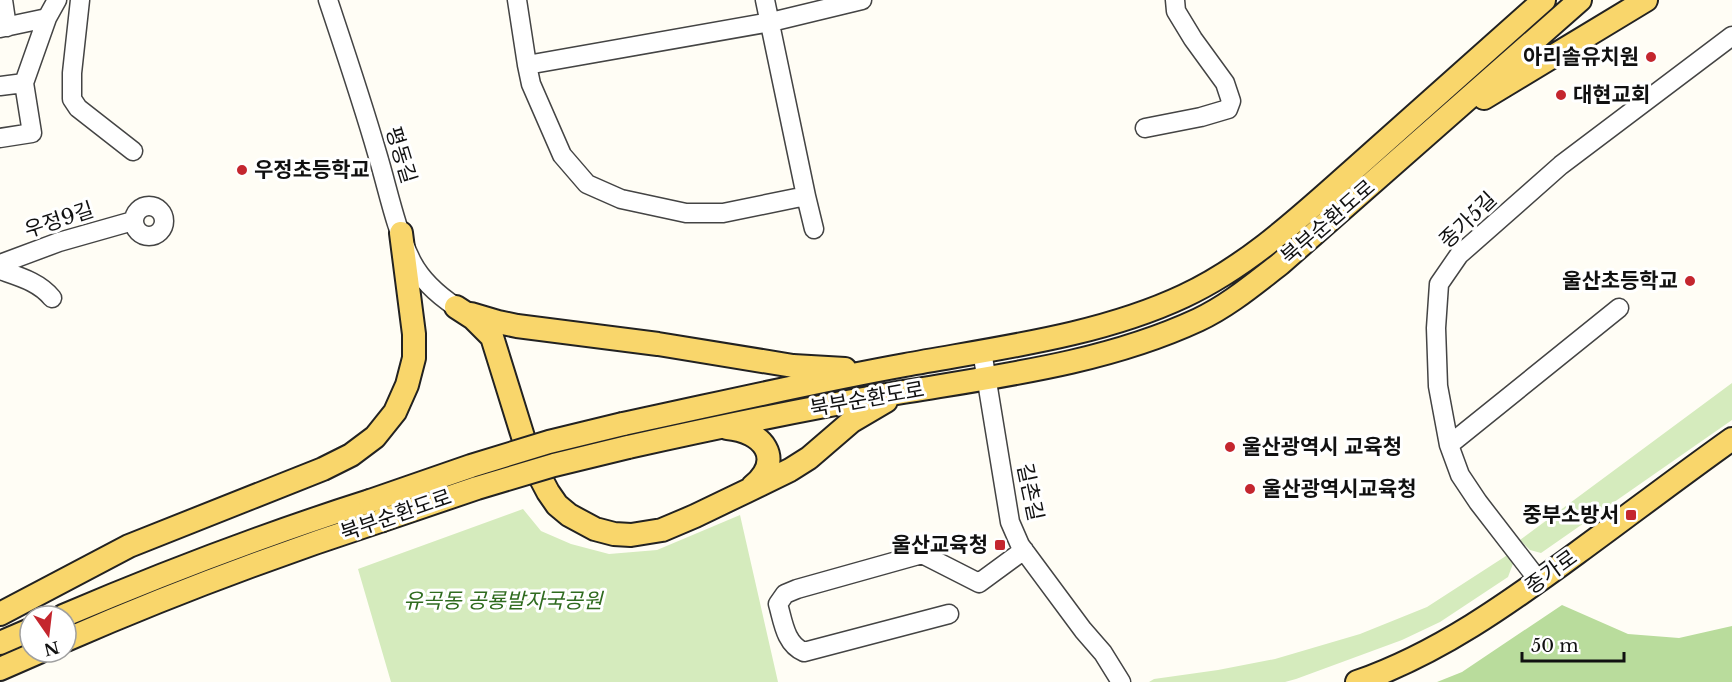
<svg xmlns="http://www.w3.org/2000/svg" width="1732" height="682" viewBox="0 0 1732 682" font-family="'Libre Baskerville','Noto Sans KR',serif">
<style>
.green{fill:#d5ebbd}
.forest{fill:#b9dc9c}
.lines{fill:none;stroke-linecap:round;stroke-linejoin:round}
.minor-casing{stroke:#444;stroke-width:21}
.major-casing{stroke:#222;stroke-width:26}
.minor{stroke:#fff;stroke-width:18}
.major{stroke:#f9d66b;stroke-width:22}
.major-bridge-casing{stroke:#222;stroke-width:26;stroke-linecap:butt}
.major-bridge{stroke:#f9d66b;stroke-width:22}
.poi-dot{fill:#c4262e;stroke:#fff;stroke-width:2}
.labels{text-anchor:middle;stroke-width:6;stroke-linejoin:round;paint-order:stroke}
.poi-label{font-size:21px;font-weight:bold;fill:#111;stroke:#fff;text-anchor:end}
.street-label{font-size:21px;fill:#111;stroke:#fff}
.park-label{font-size:21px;font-style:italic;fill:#2f6b1f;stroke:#fff}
</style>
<rect width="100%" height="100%" fill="#fffdf5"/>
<!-- green -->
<path class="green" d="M 1732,383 L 1732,420 L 1541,553 L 1530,550 L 1520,540 Z
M 523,509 L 541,531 L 571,544 L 609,554 L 657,550 L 740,515 L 778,682 L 391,682 L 358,569 Z
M 1509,554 L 1514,561 L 1508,577 L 1440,622 L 1402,640 L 1296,679 L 1285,682 L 1149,682 L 1154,679 L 1218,670 L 1275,659 L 1360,634 L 1427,607 Z"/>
<!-- forest -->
<path class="forest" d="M 1562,605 L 1628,634 L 1679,638 L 1732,626 L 1732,682 L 1437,682 L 1462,672 Z"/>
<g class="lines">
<!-- minor casing -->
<g class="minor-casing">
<path id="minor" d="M 3,0 L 7,27
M 80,0 L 72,73 L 72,99 L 78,108 L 133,151
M 328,0 C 345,51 362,101 377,153 C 388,189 395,228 412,262 C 422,281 438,295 456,307
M 517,0 L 527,65 L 771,22 L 862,0
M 0,28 L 47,18
M 527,65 L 531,84 L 562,155 L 587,184 L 621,199 L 686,213 L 723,213 L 806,196 L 765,0
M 0,86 L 24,83
M 1145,128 L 1201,117 L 1228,109 L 1231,101 L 1225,83 L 1193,39 L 1176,11 L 1175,0
M 0,138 L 32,133 L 24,83 L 47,18 L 57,0
M 806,196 L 814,229
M134 221a15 15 0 1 1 30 0a15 15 0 1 1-30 0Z
M 0,264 L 59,242 L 133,221
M 0,270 C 20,277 39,282 52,298
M 982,351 L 1010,522 L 1020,545 L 1083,630 L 1103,653 L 1121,682
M 1449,445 L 1619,308
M 1539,581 L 1478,502 L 1460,475 L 1449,445 L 1438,386 L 1436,328 L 1439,284 L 1459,255 L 1561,165 L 1732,36
M 949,614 L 804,652 C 785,644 783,621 778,604 L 785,594 L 797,589 L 922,554 L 979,583 L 1024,550"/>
</g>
<!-- major casing -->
<g class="major-casing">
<path id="major" d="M 1484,98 L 1646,0
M 456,307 L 473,318 L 492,337 L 529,456 L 548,492 L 557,505 L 569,515 L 595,529 L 614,534 L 631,535 L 662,530 L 695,516 L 747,491 L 790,470 L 809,458 L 852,421 L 886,401
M 471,314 L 498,322 L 517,326 L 658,344 L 793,366 L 845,369
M 623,424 C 717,404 811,382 905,365 C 997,348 1099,336 1184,296 C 1248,266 1300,217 1352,171 C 1416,114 1480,57 1544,0
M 727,428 C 763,431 785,459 753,486
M 628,447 C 713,428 799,410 886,395 C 990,377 1101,365 1198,320 C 1228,306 1254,284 1280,264 L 1580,0
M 0,614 L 129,546 L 323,469 L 351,455 L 375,437 L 395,412 L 407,385 L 414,358 L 414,334 L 401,233
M 63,616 C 164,573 266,534 370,501
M 66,640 C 169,595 273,556 380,521
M 0,643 L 30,630
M 0,669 L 39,652
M 1357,682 C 1438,654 1509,603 1577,553 C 1629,515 1680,476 1732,439"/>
</g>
<!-- minor -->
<use href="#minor" class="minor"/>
<!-- major -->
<use href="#major" class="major"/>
<!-- major-bridge casing -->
<g class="major-bridge-casing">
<path id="major-bridge" d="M 370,501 L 471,466 L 549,442 L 623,424
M 380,521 L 477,488 L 554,465 L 628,447"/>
</g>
<!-- major-bridge -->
<use href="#major-bridge" class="major-bridge"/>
</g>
<!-- markers -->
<g class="poi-dot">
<circle cx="1651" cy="57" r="6"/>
<circle cx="1561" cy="95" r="6"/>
<circle cx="242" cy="170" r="6"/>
<circle cx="1690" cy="281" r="6"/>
<circle cx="1230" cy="447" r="6"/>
<circle cx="1250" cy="489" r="6"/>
<rect x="1625" y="509" width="12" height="12" rx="3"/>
<rect x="994" y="539" width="12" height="12" rx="3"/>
</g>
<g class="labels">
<!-- poi labels -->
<g class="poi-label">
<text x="1639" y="64">아리솔유치원</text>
<text x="1573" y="102" text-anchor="start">대현교회</text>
<text x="254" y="177" text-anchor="start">우정초등학교</text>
<text x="1678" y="288">울산초등학교</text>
<text x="1242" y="454" text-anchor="start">울산광역시 교육청</text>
<text x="1262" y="496" text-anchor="start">울산광역시교육청</text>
<text x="1619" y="522">중부소방서</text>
<text x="988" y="552">울산교육청</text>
</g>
<!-- street labels -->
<g class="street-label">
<text transform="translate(401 155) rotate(73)" y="7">평동길</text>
<text transform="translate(59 220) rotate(-18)" y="7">우정9길</text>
<text transform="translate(1468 220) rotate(-44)" y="7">종가5길</text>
<text transform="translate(1328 222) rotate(-41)" y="7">북부순환도로</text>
<text transform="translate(867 399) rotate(-10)" y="7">북부순환도로</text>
<text transform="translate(1030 492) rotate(78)" y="7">길촌길</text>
<text transform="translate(396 515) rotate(-19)" y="7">북부순환도로</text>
<text transform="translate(1551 572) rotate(-36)" y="7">종가로</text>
</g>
<!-- park labels -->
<g class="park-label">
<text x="503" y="608">유곡동 공룡발자국공원</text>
</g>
</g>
<!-- north arrow -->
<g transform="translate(48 634) rotate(166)"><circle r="28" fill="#ffffff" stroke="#a0a0a0" stroke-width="1.5"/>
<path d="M0-4.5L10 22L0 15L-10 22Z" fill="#c4262e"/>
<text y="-9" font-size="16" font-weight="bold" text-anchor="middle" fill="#111111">N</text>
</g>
<!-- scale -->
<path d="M1522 652v9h102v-9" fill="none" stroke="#111111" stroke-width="3"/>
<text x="1531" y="652" font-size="18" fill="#111111" stroke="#ffffff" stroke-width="4.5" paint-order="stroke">50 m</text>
</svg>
